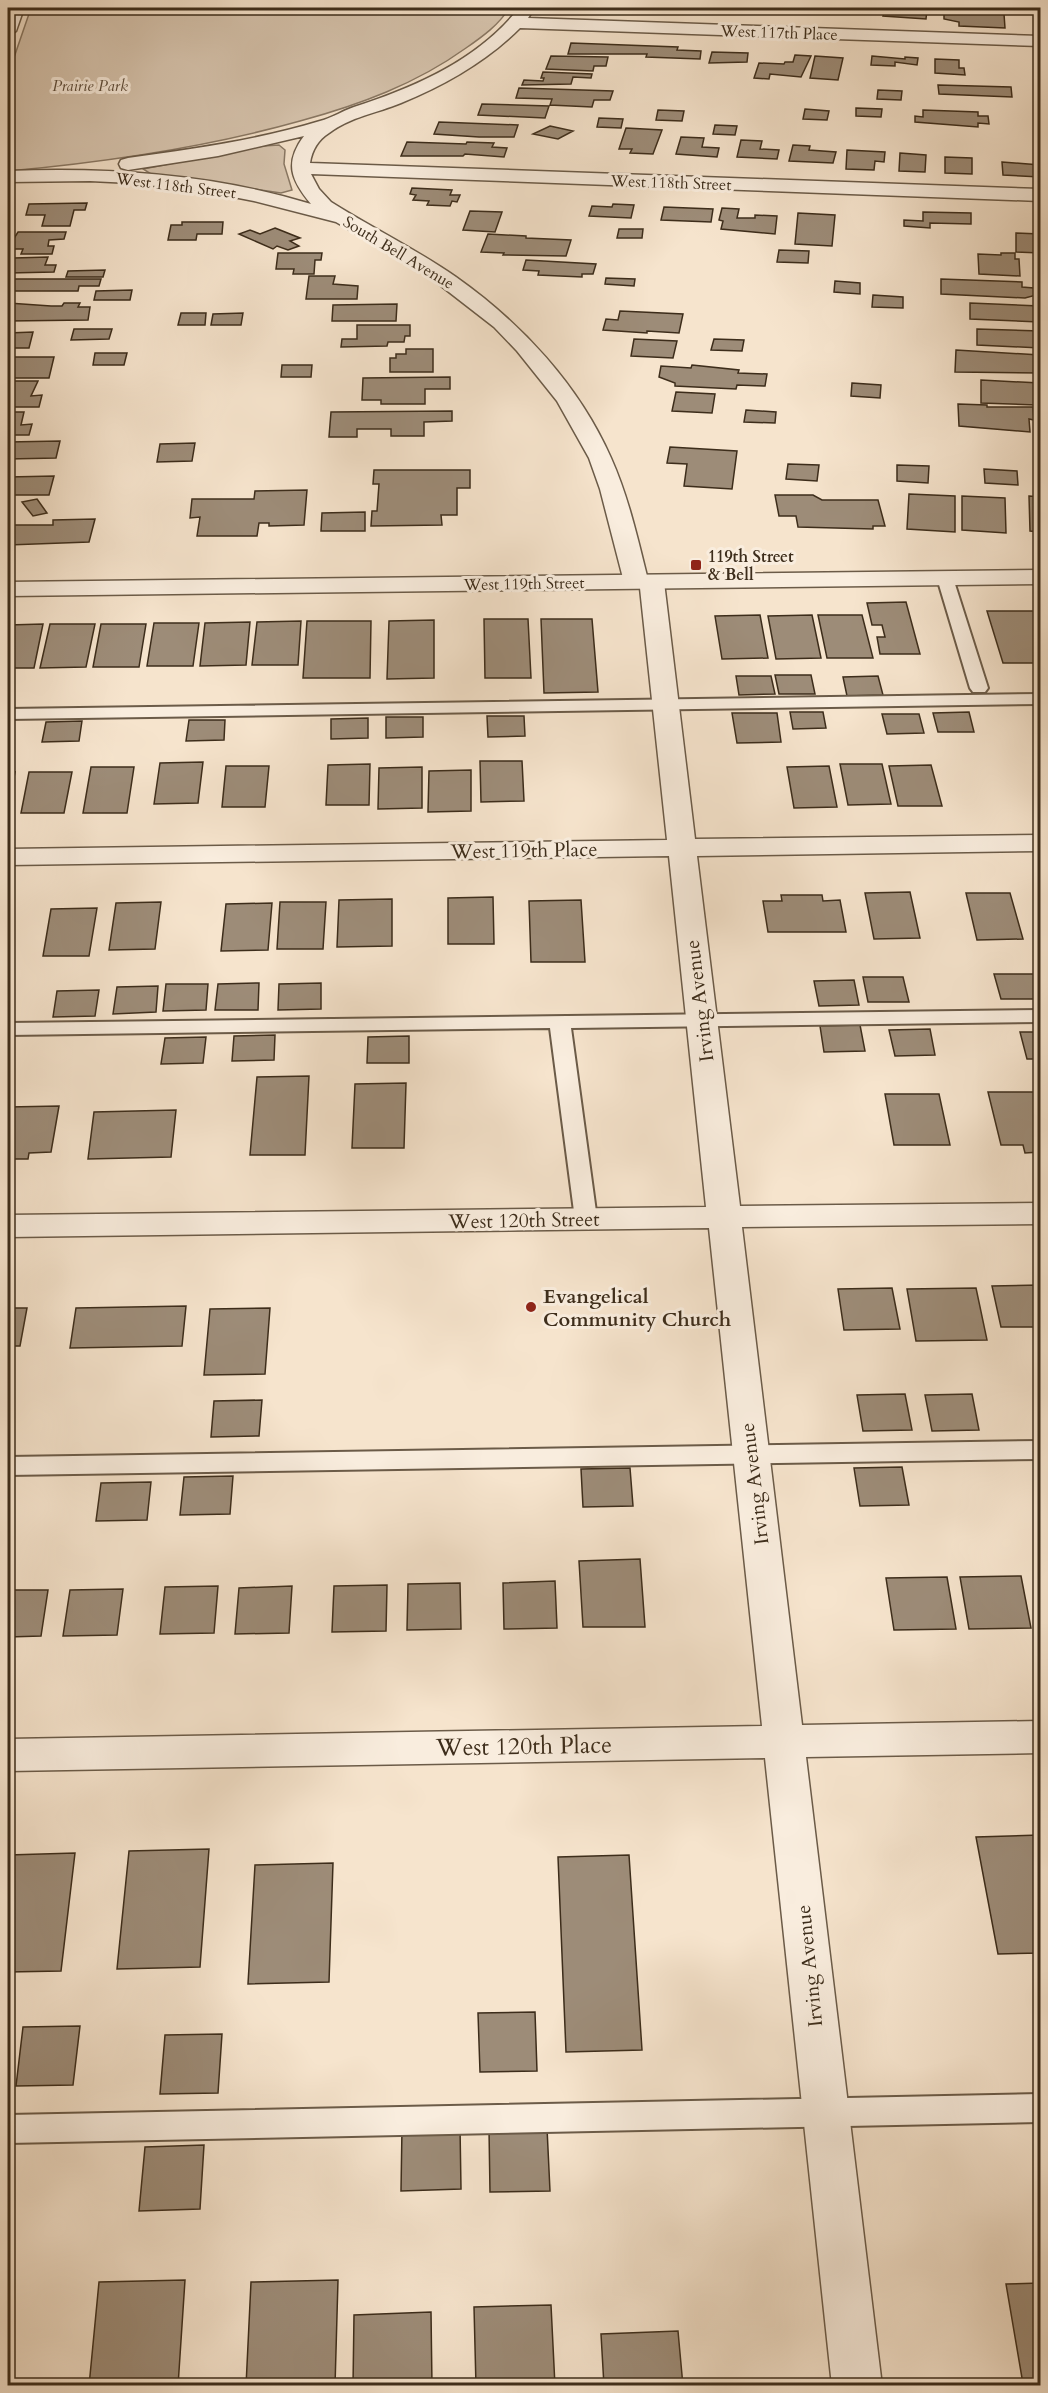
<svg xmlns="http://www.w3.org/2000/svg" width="1048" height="2393" viewBox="0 0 1048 2393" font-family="Cardo,serif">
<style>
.green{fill:#d7c5af;stroke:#8a7965;stroke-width:1.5}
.building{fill:#9d8c78;stroke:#3d2d1b;stroke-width:1.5}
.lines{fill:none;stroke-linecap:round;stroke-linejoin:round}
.service-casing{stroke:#6b5b48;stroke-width:4}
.minor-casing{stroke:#6b5b48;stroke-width:3}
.tertiary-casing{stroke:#6b5b48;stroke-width:3}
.service{fill:#f9edde;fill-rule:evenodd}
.minor{fill:#f9edde;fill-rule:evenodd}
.tertiary{fill:#f9edde;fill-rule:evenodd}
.poi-dot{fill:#8f2418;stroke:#f9edde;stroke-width:2}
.labels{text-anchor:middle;stroke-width:6;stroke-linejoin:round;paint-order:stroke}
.far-street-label{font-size:16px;fill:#3d2d1b;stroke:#f9edde}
.far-park-label{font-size:16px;font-style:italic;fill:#5c4b39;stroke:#f9edde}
.far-poi-label{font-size:16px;font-weight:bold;fill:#3d2d1b;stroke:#f9edde;text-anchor:start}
.street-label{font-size:20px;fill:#3d2d1b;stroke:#f9edde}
.poi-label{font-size:20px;font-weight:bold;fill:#3d2d1b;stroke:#f9edde;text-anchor:start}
.near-street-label{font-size:24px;fill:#3d2d1b;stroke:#f9edde}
</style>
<rect width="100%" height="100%" fill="#f6e4cd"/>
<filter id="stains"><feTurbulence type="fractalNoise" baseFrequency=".00333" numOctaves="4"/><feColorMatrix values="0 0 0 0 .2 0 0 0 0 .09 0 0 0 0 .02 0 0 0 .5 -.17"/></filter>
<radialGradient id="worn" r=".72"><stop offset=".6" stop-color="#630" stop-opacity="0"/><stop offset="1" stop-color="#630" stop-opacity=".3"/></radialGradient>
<!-- green -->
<path class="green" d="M 31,8 L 509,8 C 500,24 482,37 466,48 C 416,84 359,105 300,121 C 204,148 107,162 8,171 L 8,75 Z
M 279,145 L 285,150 L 284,164 L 292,190 L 281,193 L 151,174 L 143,169 L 263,146 Z"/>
<!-- building -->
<path class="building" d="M 594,8 L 629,8 L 637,9 L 636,13 L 593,12 Z
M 657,8 L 678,8 L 677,14 L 656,14 Z
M 729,8 L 766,8 L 764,12 Z
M 776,8 L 812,8 L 810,13 L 774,11 Z
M 847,8 L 870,8 L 868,14 L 845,13 Z
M 885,8 L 898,8 L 927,9 L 926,19 L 883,16 Z
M 951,12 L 1004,14 L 1005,28 L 959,26 L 959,22 L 944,19 L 944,14 L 951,14 Z
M 571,43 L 678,47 L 677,50 L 701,51 L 700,59 L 646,57 L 647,54 L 568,54 Z
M 712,52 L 748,53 L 747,62 L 709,63 Z
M 795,55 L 811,56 L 801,77 L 770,74 L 769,79 L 754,78 L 759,63 L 784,64 L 785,62 L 793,62 Z
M 551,56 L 608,57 L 606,66 L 594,66 L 593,71 L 546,69 Z
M 815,56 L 843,58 L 838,80 L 810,78 Z
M 872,56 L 905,59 L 905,57 L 918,58 L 917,65 L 895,62 L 895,66 L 871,65 Z
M 935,59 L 959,60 L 959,68 L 964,68 L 965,75 L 935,73 Z
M 543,72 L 592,74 L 591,78 L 573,77 L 571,84 L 522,85 L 524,80 L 543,81 L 544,78 L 541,78 Z
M 938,85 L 1011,87 L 1012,97 L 939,94 Z
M 519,88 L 613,91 L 610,100 L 594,100 L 592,107 L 550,105 L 552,99 L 516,98 Z
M 878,90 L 902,91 L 901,100 L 877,99 Z
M 482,104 L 549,106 L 545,118 L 478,115 Z
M 856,108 L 882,109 L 881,117 L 856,116 Z
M 805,109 L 829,111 L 827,120 L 803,119 Z
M 658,110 L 684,111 L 682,121 L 656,120 Z
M 923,110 L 978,112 L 978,116 L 988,116 L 989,124 L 978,123 L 978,127 L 915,122 L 915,116 L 923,117 Z
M 599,118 L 623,119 L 621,128 L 597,127 Z
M 439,122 L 518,125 L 514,137 L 479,137 L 434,134 Z
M 715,125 L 737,126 L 735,135 L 713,134 Z
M 550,126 L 573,131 L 558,139 L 533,134 Z
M 626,128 L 662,130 L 653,154 L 630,153 L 632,149 L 619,149 Z
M 681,137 L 704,138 L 702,147 L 719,148 L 717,157 L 676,154 Z
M 741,140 L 762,141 L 760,149 L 779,150 L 777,159 L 737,157 Z
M 407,142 L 466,144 L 467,142 L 494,143 L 492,147 L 507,148 L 504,157 L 465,154 L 463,156 L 401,156 Z
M 793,145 L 810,146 L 809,150 L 836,152 L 833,163 L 789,161 Z
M 847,150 L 885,152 L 884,162 L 875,161 L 874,170 L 846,169 Z
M 900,153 L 926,155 L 925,172 L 899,171 Z
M 945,157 L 972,158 L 972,174 L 945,173 Z
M 1002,162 L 1040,165 L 1040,177 L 1003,175 Z
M 412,188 L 452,190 L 450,195 L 460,195 L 457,202 L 452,201 L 450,206 L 427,205 L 429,201 L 413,200 L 416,195 L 410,194 Z
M 87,203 L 85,210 L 74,210 L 70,226 L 42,226 L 45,215 L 26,215 L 29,204 Z
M 613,204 L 634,205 L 631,218 L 589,216 L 592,206 L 612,207 Z
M 664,207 L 713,209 L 711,222 L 661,220 Z
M 722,208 L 739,209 L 737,218 L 755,218 L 755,215 L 777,216 L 775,234 L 721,229 L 723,221 L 719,220 Z
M 470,211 L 502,212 L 495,232 L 463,230 Z
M 923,212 L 971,213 L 971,224 L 930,223 L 930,228 L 904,226 L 904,220 L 923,221 Z
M 798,213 L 835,215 L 832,246 L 795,244 Z
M 182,222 L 223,222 L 222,234 L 197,234 L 196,240 L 168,240 L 171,225 L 182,225 Z
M 275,228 L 300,238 L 290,241 L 299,246 L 288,250 L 277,246 L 273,249 L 239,234 L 250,230 L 260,234 Z
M 619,229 L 643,229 L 642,238 L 617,238 Z
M 18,232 L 66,232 L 64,239 L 49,240 L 48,246 L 54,246 L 52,254 L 21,254 L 23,249 L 12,249 L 14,243 L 11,243 Z
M 1016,233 L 1040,234 L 1040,253 L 1016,252 Z
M 488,234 L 526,236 L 526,238 L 571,240 L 566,256 L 503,255 L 504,253 L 481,252 Z
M 779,250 L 809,251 L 808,263 L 777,262 Z
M 278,253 L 322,253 L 321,260 L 315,260 L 314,274 L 293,274 L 294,269 L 276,269 Z
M 1001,253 L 1015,253 L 1015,259 L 1019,259 L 1020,276 L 979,274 L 978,254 L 1001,255 Z
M 48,257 L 45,265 L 56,265 L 54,272 L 9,273 L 14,258 Z
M 526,260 L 596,264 L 593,274 L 582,274 L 582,277 L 538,275 L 539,271 L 523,270 Z
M 105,270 L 103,277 L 66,277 L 68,271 Z
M 309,276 L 335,276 L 333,284 L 358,286 L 357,299 L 306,299 Z
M 606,278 L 635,279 L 634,286 L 605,284 Z
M 8,279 L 101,279 L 99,286 L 79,286 L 78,291 L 8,291 Z
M 941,279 L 1022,282 L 1022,287 L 1034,288 L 1039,290 L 1040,294 L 1025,298 L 941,294 Z
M 835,281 L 860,283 L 860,294 L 834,292 Z
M 132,290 L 130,300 L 94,300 L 96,291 Z
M 873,295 L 903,297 L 903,308 L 872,307 Z
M 8,303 L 51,306 L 62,306 L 64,303 L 80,303 L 78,307 L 90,307 L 88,320 L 8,321 Z
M 970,303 L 1039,306 L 1039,322 L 970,319 Z
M 397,304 L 396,321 L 332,321 L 333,305 Z
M 620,311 L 683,314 L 679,333 L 647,331 L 647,333 L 603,330 L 606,319 L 618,320 Z
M 181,313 L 206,313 L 205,325 L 178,325 Z
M 243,313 L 241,325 L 211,325 L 213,314 Z
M 357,325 L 410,325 L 410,336 L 405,336 L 404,342 L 388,342 L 387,346 L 341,347 L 342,339 L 357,339 Z
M 74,329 L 112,329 L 109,339 L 71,340 Z
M 977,329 L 1040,331 L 1040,348 L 977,345 Z
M 33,332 L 29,348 L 8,348 L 8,333 Z
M 634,339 L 677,341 L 673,358 L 631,356 Z
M 714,339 L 744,340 L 742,351 L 711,350 Z
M 406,349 L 433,349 L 433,372 L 390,372 L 390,358 L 396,358 L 396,354 L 406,354 Z
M 956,350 L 1040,355 L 1040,373 L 955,372 Z
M 95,353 L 127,353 L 124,365 L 93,365 Z
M 8,357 L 54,357 L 49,378 L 8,378 Z
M 282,365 L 312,365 L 311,377 L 281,377 Z
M 692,365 L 739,370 L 738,373 L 767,374 L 765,386 L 737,385 L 736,389 L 675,386 L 675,383 L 659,377 L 661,366 L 691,368 Z
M 450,377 L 450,389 L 425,389 L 425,404 L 381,404 L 381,400 L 362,400 L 363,378 Z
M 981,380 L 1040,383 L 1040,401 L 1036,401 L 1036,405 L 981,403 Z
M 10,381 L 38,381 L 31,396 L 42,395 L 39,407 L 8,407 Z
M 852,383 L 881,385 L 880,398 L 851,396 Z
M 676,392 L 715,394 L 712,413 L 672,411 Z
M 958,404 L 987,405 L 987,407 L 1033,407 L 1034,420 L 1029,419 L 1030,432 L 959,426 Z
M 746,410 L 776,412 L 775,423 L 744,422 Z
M 452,411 L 452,421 L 424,422 L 424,436 L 391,436 L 391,429 L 357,429 L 357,437 L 329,437 L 331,412 Z
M 8,412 L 24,412 L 21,425 L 32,424 L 29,435 L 8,435 Z
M 60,441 L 56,458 L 8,459 L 8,442 Z
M 195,443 L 192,461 L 157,462 L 160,444 Z
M 670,447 L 737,451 L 732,489 L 684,486 L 687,464 L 667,463 Z
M 788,464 L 819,465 L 817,481 L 786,479 Z
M 897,465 L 929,466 L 928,483 L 897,481 Z
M 984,469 L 1017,471 L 1018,485 L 985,483 Z
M 374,470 L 470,470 L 470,488 L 457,488 L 457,515 L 441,515 L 442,525 L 371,526 L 372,511 L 377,511 L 379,484 L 373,484 Z
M 54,476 L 49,495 L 8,495 L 8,477 Z
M 307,490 L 304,525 L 269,526 L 269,523 L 259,523 L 257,536 L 197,536 L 200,517 L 190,518 L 192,499 L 254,499 L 255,491 Z
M 909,494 L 955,496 L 955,532 L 907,529 Z
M 775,495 L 813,495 L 822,500 L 878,500 L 885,526 L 873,526 L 873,529 L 798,527 L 796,516 L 779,516 Z
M 962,496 L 1005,498 L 1006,533 L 962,530 Z
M 1029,496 L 1040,497 L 1040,532 L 1030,531 Z
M 37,499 L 47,513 L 33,516 L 22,502 Z
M 365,512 L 365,531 L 321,531 L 322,513 Z
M 95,519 L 89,542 L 8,545 L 8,525 L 53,525 L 53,520 Z
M 906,602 L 920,654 L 880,654 L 877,637 L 885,637 L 882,625 L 872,625 L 867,603 Z
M 987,611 L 1040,611 L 1040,663 L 1003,663 Z
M 760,615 L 768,658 L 722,659 L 715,616 Z
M 812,615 L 821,658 L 776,659 L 768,616 Z
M 818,615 L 862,615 L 873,658 L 827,658 Z
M 484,619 L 528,619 L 531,678 L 485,678 Z
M 541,619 L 592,619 L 598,692 L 544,693 Z
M 434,620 L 434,678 L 387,679 L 389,621 Z
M 301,621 L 298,665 L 252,665 L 257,622 Z
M 307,621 L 371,621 L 370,678 L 303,678 Z
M 250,622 L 246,665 L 200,666 L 205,623 Z
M 154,623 L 199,623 L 193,666 L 147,666 Z
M 43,624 L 34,668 L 8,668 L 8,625 Z
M 50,624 L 95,624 L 86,667 L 40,668 Z
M 101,624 L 146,624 L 139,667 L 93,667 Z
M 775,675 L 811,675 L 815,694 L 779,694 Z
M 736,676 L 771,676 L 775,694 L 739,695 Z
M 878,676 L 883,695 L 847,696 L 843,677 Z
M 790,712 L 823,712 L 826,728 L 793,729 Z
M 969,712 L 974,732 L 938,732 L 933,713 Z
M 732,713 L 777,713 L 781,742 L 737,743 Z
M 882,714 L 919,714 L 924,733 L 887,734 Z
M 487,716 L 524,716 L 525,736 L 488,737 Z
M 386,717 L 423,717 L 423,737 L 386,738 Z
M 368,718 L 368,738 L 331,739 L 331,719 Z
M 189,720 L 225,720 L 224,740 L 186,741 Z
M 82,721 L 79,741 L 42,742 L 46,722 Z
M 480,761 L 522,761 L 524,801 L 481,802 Z
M 203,762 L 198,803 L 154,804 L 160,763 Z
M 370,764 L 369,805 L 326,805 L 328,765 Z
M 840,764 L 882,764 L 891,804 L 848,805 Z
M 931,765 L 942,806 L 898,806 L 889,766 Z
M 226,766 L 269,766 L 265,807 L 222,807 Z
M 829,766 L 837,807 L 794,808 L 787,767 Z
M 91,767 L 134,767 L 127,813 L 83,813 Z
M 422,767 L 422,808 L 378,809 L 379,768 Z
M 471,770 L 471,811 L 428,812 L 429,771 Z
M 15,772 L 8,808 L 8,773 Z
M 29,772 L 72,772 L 64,813 L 21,813 Z
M 910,892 L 920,938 L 874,939 L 865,893 Z
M 966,893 L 1010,893 L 1023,939 L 977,940 Z
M 781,895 L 822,895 L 823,901 L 840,900 L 846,932 L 768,932 L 763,901 L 782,901 Z
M 493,897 L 494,944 L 448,944 L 448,898 Z
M 392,899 L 392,946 L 337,947 L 339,900 Z
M 581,900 L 585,962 L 531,962 L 529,901 Z
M 161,902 L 155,949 L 109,950 L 116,903 Z
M 280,902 L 326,902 L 323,949 L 277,949 Z
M 272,903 L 268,950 L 221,951 L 226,904 Z
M 97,908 L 89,956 L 43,956 L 51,909 Z
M 994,974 L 1034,974 L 1040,999 L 1001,999 Z
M 863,977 L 903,977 L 909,1002 L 868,1002 Z
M 854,980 L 859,1005 L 819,1006 L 814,981 Z
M 259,983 L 258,1010 L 215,1010 L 218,984 Z
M 321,983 L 321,1009 L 278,1010 L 279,984 Z
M 166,984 L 208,984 L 206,1010 L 163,1011 Z
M 158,986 L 156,1012 L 113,1014 L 117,987 Z
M 99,990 L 95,1016 L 53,1017 L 57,991 Z
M 860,1025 L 865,1051 L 824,1052 L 820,1026 Z
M 930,1029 L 935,1055 L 895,1056 L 889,1030 Z
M 1020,1032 L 1040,1032 L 1040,1059 L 1027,1059 Z
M 275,1035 L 274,1060 L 232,1061 L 234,1036 Z
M 409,1036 L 409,1063 L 367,1063 L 368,1037 Z
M 206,1037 L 203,1063 L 161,1064 L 165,1038 Z
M 309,1076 L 305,1155 L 250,1155 L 257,1077 Z
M 406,1083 L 404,1148 L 352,1148 L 355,1084 Z
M 988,1092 L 1040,1092 L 1040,1152 L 1025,1153 L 1023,1145 L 1001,1145 Z
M 885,1094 L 939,1094 L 950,1145 L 894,1145 Z
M 59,1106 L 51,1152 L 29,1153 L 28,1159 L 8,1159 L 8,1107 Z
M 176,1110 L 171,1157 L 88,1159 L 94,1112 Z
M 1040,1285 L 1040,1327 L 1001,1327 L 992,1286 Z
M 892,1288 L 900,1329 L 844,1330 L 838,1289 Z
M 976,1288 L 987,1340 L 916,1341 L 907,1289 Z
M 186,1306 L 182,1346 L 70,1348 L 76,1308 Z
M 8,1308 L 27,1308 L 20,1346 L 8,1346 Z
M 270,1308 L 265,1374 L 204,1375 L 210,1309 Z
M 905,1394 L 912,1430 L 863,1431 L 857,1395 Z
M 972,1394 L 979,1430 L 932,1431 L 925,1395 Z
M 262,1400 L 259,1436 L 211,1437 L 214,1401 Z
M 902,1467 L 909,1505 L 860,1506 L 854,1468 Z
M 630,1468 L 633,1506 L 583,1507 L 581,1469 Z
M 233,1476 L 230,1514 L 180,1515 L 184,1477 Z
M 151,1482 L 147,1520 L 96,1521 L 101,1483 Z
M 640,1559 L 645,1627 L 583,1627 L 579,1561 Z
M 1021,1576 L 1031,1628 L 969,1629 L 960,1577 Z
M 947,1577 L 956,1629 L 894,1630 L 886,1578 Z
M 555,1581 L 557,1628 L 504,1629 L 503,1583 Z
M 460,1583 L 461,1629 L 407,1630 L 408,1584 Z
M 387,1585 L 386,1631 L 332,1632 L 334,1586 Z
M 218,1586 L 214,1633 L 160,1634 L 165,1587 Z
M 292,1586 L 289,1633 L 235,1634 L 239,1588 Z
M 123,1589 L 117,1635 L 63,1636 L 70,1590 Z
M 8,1590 L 48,1590 L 41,1636 L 8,1637 Z
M 1040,1835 L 1040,1953 L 998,1954 L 976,1837 Z
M 209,1849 L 200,1967 L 117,1969 L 129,1851 Z
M 75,1853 L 61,1971 L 8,1972 L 8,1855 Z
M 629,1855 L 642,2050 L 566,2052 L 558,1857 Z
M 333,1863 L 329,1982 L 248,1984 L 255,1865 Z
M 535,2012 L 537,2071 L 480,2072 L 478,2013 Z
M 80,2026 L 73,2085 L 16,2086 L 23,2027 Z
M 222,2034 L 218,2093 L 160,2094 L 165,2035 Z
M 460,2127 L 461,2189 L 401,2191 L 402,2128 Z
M 547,2128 L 550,2191 L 490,2192 L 489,2129 Z
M 204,2145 L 200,2209 L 139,2211 L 145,2147 Z
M 185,2280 L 178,2386 L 89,2386 L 99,2282 Z
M 338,2280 L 335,2386 L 246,2386 L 251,2282 Z
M 1040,2283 L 1040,2384 L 1023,2384 L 1006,2284 Z
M 551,2305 L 555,2386 L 476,2386 L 474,2307 Z
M 431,2312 L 432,2386 L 353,2386 L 354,2315 Z
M 678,2331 L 683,2386 L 604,2386 L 601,2334 Z"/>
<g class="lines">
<!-- service casing -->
<g class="service-casing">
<path id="service" d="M 945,573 L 953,578 L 988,688 L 985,692 L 973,692 L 970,688 L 937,578 Z
M 1040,694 L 1040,704 L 8,719 L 8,709 Z
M 1040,1010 L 1040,1022 L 571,1028 L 597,1219 L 594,1224 L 586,1226 L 578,1224 L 575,1219 L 550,1028 L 8,1035 L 8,1023 Z
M 1040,1441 L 1040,1459 L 8,1475 L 8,1457 Z
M 1040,2094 L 1040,2122 L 8,2143 L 8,2115 Z"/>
</g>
<!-- minor casing -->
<g class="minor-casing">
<path id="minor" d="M 8,8 L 24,8 L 16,31 L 8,36 Z
M 519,8 L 535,8 L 528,18 L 1040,36 L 1040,46 L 520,28 C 486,62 445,85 401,103 C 377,113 350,117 329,133 C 318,140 312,150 310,163 L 1040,189 L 1040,201 L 311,174 L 319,189 L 331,202 C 372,228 416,249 456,277 C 521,323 579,385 611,458 C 628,496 637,536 647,576 L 661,577 L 664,582 L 695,839 L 1040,835 L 1040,851 L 697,856 L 740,1206 L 1040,1203 L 1040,1224 L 742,1227 L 802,1725 L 1040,1721 L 1040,1753 L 806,1757 L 882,2386 L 832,2386 L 765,1758 L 8,1771 L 8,1739 L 762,1726 L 709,1228 L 8,1237 L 8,1215 L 706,1207 L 669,856 L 8,865 L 8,849 L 667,840 L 640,588 L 627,587 L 624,582 L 600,489 L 589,458 L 557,401 L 517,351 L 494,327 L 427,275 L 336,222 L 254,201 L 213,193 L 131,183 L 90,181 L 8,182 L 8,171 C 110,167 213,174 311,204 C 291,180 284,163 304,136 L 218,156 L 128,170 L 121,168 L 119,164 L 121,160 L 128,158 C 192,149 258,140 320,121 C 332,118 342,111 354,107 C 415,87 478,60 519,8 Z"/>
</g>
<!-- tertiary casing -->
<g class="tertiary-casing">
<path id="tertiary" d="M 1040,570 L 1040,584 L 8,596 L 8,582 Z"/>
</g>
<!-- service -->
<use href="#service" class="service"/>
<!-- minor -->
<use href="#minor" class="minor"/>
<!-- tertiary -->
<use href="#tertiary" class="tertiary"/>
</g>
<!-- markers -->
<g class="poi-dot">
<rect x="690" y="559" width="12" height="12" rx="3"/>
<circle cx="531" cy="1307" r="6"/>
</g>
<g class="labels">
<!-- far-street labels -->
<g class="far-street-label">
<text transform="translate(779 32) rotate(2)" y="6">West 117th Place</text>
<text transform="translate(671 182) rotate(2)" y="6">West 118th Street</text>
<text transform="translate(176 185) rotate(7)" y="6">West 118th Street</text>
<text transform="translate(399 252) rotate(31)" y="6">South Bell Avenue</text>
<text transform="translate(524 583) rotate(-1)" y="6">West 119th Street</text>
</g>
<!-- far-park labels -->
<g class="far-park-label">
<text x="90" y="91">Prairie Park</text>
</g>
<!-- far-poi labels -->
<g class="far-poi-label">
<text x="708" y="562">119th Street<tspan x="708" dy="18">&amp; Bell</tspan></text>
</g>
<!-- street labels -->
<g class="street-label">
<text transform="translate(524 850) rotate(-1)" y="7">West 119th Place</text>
<text transform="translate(699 1001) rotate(-97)" y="7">Irving Avenue</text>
<text transform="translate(524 1220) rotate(-1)" y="7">West 120th Street</text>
<text transform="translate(754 1484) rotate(-97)" y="7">Irving Avenue</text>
<text transform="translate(809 1966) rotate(-96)" y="7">Irving Avenue</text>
</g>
<!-- poi labels -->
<g class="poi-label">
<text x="543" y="1303">Evangelical<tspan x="543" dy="23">Community Church</tspan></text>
</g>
<!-- near-street labels -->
<g class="near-street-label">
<text transform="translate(524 1746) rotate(-1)" y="8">West 120th Place</text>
</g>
</g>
<!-- margin -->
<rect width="1048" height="2393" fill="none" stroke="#f6e4cd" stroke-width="30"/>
<rect x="9" y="9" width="1030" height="2375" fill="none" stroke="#3d2d1b" stroke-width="3"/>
<rect x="15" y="15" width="1018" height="2363" fill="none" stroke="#3d2d1b" stroke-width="1.5"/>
<rect width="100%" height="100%" filter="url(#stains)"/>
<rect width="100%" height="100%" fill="url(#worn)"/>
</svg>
